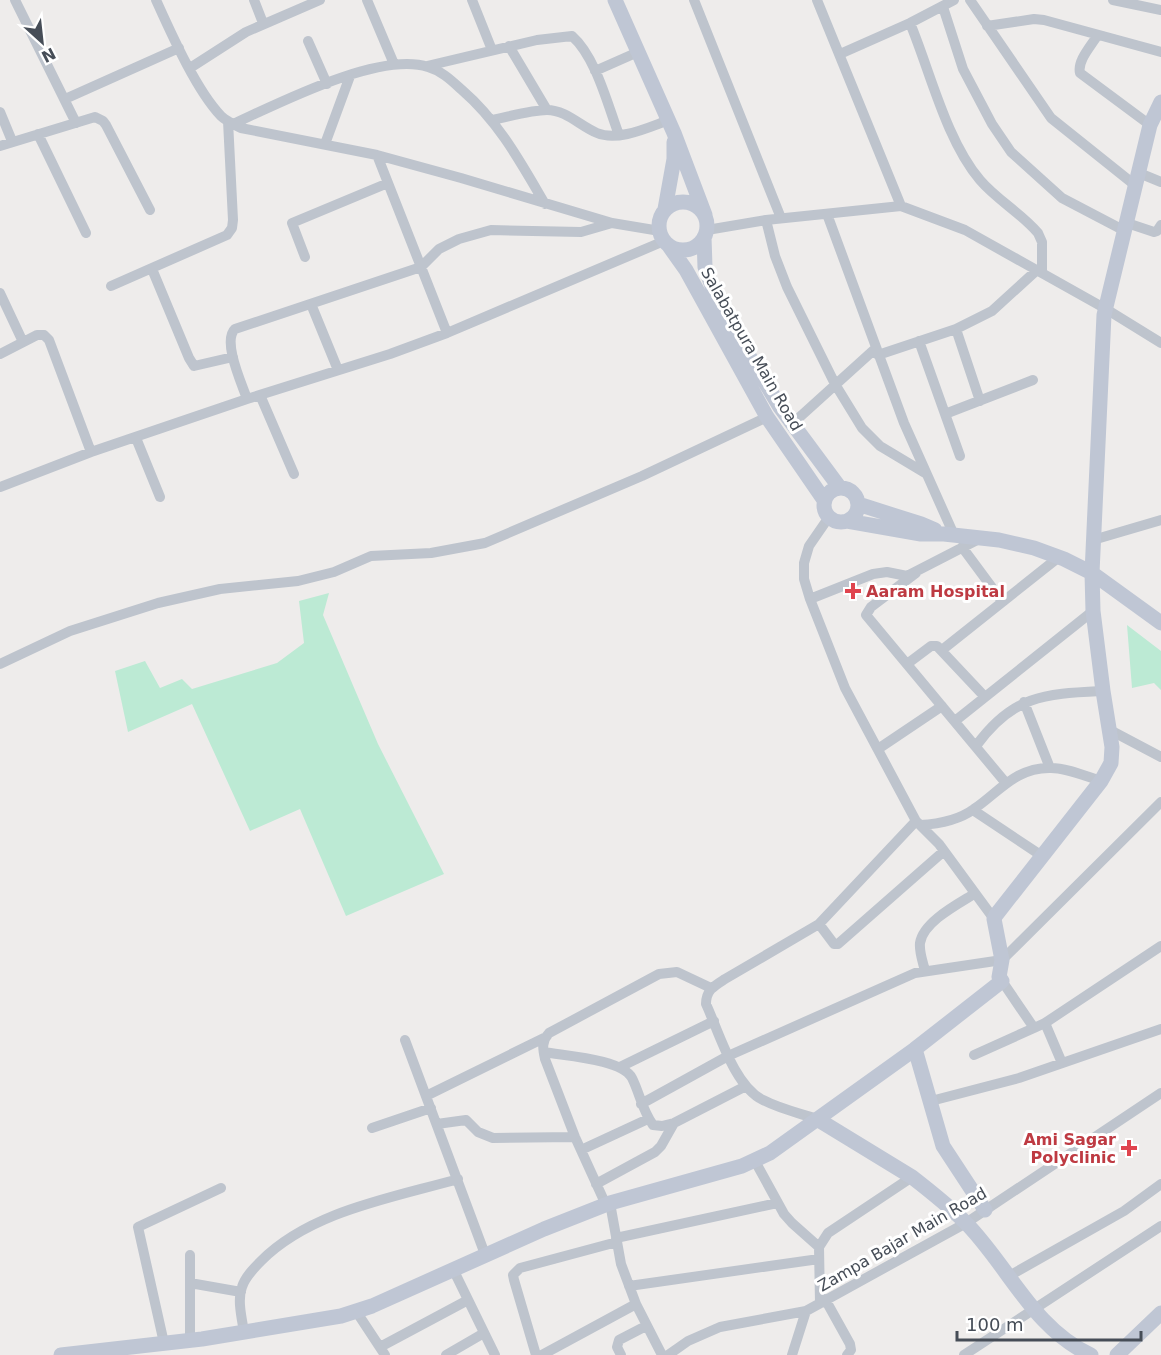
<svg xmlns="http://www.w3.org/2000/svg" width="1161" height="1355" viewBox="0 0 1161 1355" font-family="'DejaVu Sans',sans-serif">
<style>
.green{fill:#bcead4}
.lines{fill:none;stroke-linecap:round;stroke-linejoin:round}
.street{stroke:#bec4cd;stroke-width:10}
.secondary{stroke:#bfc6d4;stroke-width:15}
.health-dot{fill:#e0444e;stroke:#fff;stroke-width:2}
.labels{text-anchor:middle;stroke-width:6;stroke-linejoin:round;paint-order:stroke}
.street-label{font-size:16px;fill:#464d57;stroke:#fff}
.health-label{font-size:16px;font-weight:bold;fill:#be3a42;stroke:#fff;text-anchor:start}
</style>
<rect width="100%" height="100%" fill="#eeeceb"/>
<!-- green -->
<path class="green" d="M 329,593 L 323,615 L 378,744 L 444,874 L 346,916 L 300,809 L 250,831 L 192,704 L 128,732 L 115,671 L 145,661 L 160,688 L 182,679 L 192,689 L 277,663 L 304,643 L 299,601 Z
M 1127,625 L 1161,651 L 1161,690 L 1154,683 L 1132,688 Z"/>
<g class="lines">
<!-- street -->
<path class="street" d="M 15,0 L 76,123
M 156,0 C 171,33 196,90 221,116 C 226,121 235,125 241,128 L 377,155 L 461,178 L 612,223 L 660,231
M 254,0 L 263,23
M 367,0 L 394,64
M 472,0 L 492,50
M 694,0 L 781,218
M 817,0 L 901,206
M 970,0 L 1051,118 L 1136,186
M 1113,0 L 1161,10
M 943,7 L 963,69 L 992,124 L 1011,152 L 1062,198 L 1125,231
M 910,23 C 930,71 946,140 980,180 C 997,200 1021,213 1038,233 L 1042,242 L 1042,273
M 987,26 L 1034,19 L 1044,20 L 1161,52
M 1097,36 C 1091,46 1077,61 1080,73 L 1150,125
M 308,41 L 327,84
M 509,46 L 547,110
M 840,54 L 910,23 L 954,0
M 427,66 L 537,40 L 572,36 C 596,57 608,106 619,135
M 190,68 L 246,32 L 320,0
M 595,71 L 638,52
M 65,99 L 179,48
M 0,112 L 12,141
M 492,120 C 508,117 531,110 547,110 C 566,110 580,126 597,133 C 618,142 649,127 669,120
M 233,124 C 279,103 380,51 428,67 C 442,71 452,81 462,90 C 499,122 521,163 545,204
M 38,134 L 86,233
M 325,144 L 350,76
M 0,146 L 95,117 L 103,121 L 106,125 L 150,210
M 377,155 L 447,333
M 1139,173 L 1161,182
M 827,214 L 904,423 L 954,535
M 766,220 L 775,256 L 787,287 L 835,384 L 862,428 L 880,446 L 925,473
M 1127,223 L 1154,232 L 1157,231 L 1161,225
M 707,230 L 766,220 L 901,206 L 965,230 L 1106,309 L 1161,343
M 305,257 L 292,223 L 388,183
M 152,269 L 189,358 L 194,366 L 233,357
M 111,286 L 227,235 L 232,228 L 233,220 L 228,121
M 0,293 L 23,342
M 311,304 L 338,370
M 956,329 L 980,401
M 919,341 L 960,456
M 0,354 L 37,335 L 44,335 L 49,340 L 91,452
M 878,355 L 956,329 L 992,311 L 1037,270
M 260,395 L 294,474
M 247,399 C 242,384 222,341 235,329 L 421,267 L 439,249 L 459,239 L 491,230 L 581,232 L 612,223
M 945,414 L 1033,380
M 792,424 L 876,348
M 136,438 L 160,497
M 0,487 L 91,452 L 247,399 L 390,354 L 447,333 L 664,241
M 829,517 L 809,546 L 804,563 L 804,579 L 810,599 L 845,688 L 916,821 L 939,844 L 994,919
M 1093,540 L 1161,520
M 962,547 L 1002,601
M 916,573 L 871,607 L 866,615 L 1005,782
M 810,599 L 873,574 L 887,572 L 907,576 L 979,539
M 942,650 L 1059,557
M 0,664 L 70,631 L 158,603 L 220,589 L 298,581 L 334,572 L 371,556 L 431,553 L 485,543 L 642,476 L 767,417
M 907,664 L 931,646 L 937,646 L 985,697
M 1024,702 L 1050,768
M 955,721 L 1093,611
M 1108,729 L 1161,757
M 976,746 C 1013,695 1044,694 1103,691
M 878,749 L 942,706
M 973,810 L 1042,856
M 920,825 C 939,824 959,820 974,809 C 999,792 1016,767 1051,768 C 1067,768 1085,776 1101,781
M 819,924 L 834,944 L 838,944 L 944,851
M 925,971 C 923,962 919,952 920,943 C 923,922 958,904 974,894
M 1002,981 L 1034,1028 L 1045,1023 L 1062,1063
M 1045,1023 L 1161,946
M 405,1040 L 486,1257
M 544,1052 C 565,1056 622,1059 632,1078 C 640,1094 642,1110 653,1125 L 662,1126 L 674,1123 L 746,1086
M 974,1055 L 1034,1028
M 620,1067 L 714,1021
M 426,1096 L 544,1038
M 931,1101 L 1019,1078 L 1161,1029
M 641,1104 L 728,1056 L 915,973 L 1002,960 L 1161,802
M 817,1119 C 799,1113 780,1109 763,1100 C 734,1086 719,1032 706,1004 C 706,990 714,986 725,979 L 819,924 L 916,821
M 437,1124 L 466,1120 L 478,1132 L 493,1138 L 575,1137
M 372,1128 L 431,1108
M 581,1150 L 648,1119
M 755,1161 L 784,1214 L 792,1223 L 819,1247
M 596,1184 L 655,1152 L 661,1146 L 674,1123
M 610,1203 L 621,1264 L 636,1304 L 662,1355
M 606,1205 L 575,1137 L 545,1059 C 543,1049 541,1042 549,1033 L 659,974 L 677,972 L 711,988
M 616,1238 L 777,1203
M 454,1271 L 495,1355
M 1009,1276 L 1124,1211 L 1161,1184
M 190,1283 L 241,1292
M 629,1286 L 819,1259
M 825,1299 L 850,1344 L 851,1350 L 847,1355
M 820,1303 L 819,1247 L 828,1233 L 912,1177
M 356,1311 L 385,1355
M 244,1332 C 242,1319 237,1300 242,1287 C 245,1277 254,1268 261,1261 C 311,1211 392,1198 458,1179
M 190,1340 L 190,1255
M 164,1343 L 138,1227 L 221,1188
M 380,1347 L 468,1300
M 446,1355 L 484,1333
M 536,1355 L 514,1280 L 513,1275 L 520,1268 L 617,1242
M 542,1355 L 636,1304
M 621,1355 L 617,1347 L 619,1340 L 646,1326
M 668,1355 L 688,1341 L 720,1327 L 806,1311
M 792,1355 L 806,1311 L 966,1223 L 1161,1093
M 964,1355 L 1161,1226"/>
<!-- secondary -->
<path class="secondary" d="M 615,0 L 674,133 L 705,215
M659 226a24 24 0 1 1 48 0a24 24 0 1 1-48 0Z
M 665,209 L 674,159 L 674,142
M 704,237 L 705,267 L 713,289 L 732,328 L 780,407 L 840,488
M 669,246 L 686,270 L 767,417 L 824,500
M824 505a17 17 0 1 1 34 0a17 17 0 1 1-34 0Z
M 858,504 L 921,524 L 935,530
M 847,521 L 921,534 L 944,534 L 999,540 L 1034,548 L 1064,559 L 1092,573 L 1161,623
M 915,1049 L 943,1146 L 985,1210
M 817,1119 L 912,1177 C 930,1191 949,1206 965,1222 C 1008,1265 1033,1329 1091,1355
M 61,1355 L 202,1339 L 341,1316 L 372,1306 L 544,1229 L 610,1203 L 742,1166 L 770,1153 L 915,1049 L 1002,981 L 999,977 L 1002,960 L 994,919 L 996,915 L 1101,781 L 1111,763 L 1112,747 L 1103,691 L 1093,611 L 1092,573 L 1104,315 L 1150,125 L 1161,102
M 1117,1355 L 1161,1313"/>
</g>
<!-- markers -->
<g class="health-dot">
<path d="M850 582h6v6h6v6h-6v6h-6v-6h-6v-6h6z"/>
<path d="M1126 1139h6v6h6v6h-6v6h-6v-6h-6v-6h6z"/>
</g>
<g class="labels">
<!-- street labels -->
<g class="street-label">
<text transform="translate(752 349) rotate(60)" y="6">Salabatpura Main Road</text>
<text transform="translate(902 1239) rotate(-30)" y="6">Zampa Bajar Main Road</text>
</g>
<!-- health labels -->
<g class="health-label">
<text x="866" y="597">Aaram Hospital</text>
<text x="1116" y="1145" text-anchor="end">Ami Sagar<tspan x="1116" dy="18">Polyclinic</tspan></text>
</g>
</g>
<!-- north arrow -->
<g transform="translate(42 42) rotate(153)" stroke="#ffffff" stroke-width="4.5" paint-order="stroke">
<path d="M0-4.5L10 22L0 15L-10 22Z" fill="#464d57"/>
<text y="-9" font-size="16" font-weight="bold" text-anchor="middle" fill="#464d57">N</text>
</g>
<!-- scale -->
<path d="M957 1331v9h184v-9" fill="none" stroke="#464d57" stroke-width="3"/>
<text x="966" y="1331" font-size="18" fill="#464d57" stroke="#ffffff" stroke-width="4.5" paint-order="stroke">100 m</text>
</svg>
